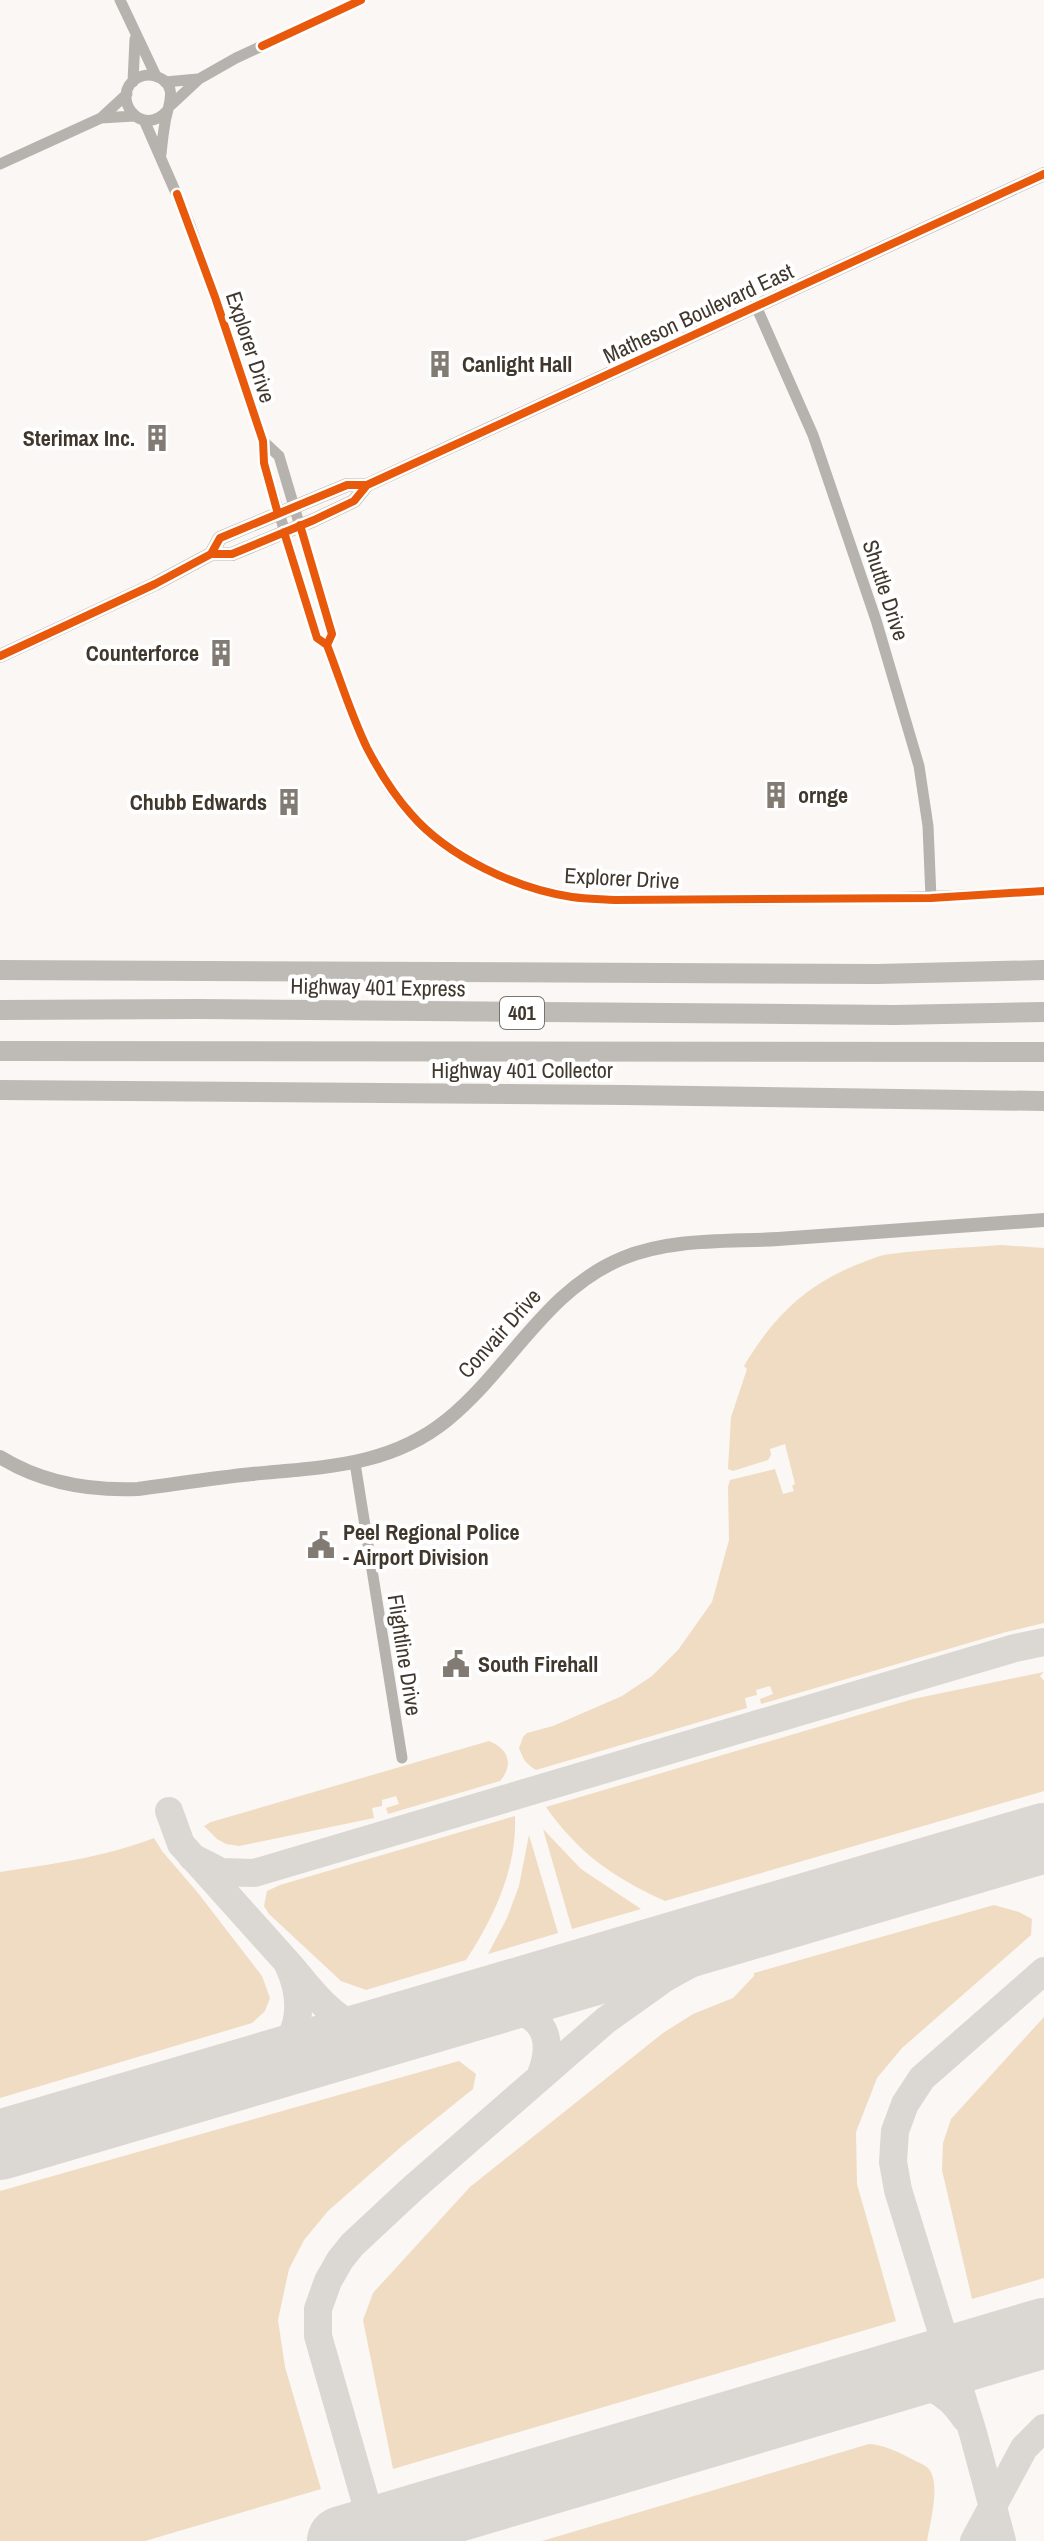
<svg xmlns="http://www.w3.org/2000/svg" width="1044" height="2541" viewBox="0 0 1044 2541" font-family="'Archivo Narrow',sans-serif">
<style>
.green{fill:#f0dcc2}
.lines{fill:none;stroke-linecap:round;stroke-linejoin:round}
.taxiway{stroke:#dbd8d4;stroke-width:28}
.runway{stroke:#dbd8d4;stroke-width:70}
.minor{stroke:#b6b3af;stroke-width:11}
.tertiary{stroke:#b6b3af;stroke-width:14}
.motorway{stroke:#bebbb6;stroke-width:20}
.cycleway-casing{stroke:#fff;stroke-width:13}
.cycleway{stroke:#e8590c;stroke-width:8}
.labels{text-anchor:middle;stroke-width:8;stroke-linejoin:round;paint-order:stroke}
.shield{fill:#fff;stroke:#7a746c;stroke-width:2}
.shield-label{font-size:20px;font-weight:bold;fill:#41382d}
.street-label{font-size:22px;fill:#41382d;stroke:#fff}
.poi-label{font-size:22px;font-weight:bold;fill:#41382d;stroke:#fff;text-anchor:start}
</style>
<rect width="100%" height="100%" fill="#faf7f4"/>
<!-- green -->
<path class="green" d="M 1001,1245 L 1044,1248 L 1044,1623 L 1006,1632 L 761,1704 L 760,1699 L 773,1694 L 770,1686 L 756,1690 L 757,1695 L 745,1698 L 747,1708 L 536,1770 C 526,1764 523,1759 519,1748 L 523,1737 L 527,1733 L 553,1726 L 622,1696 L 652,1676 L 678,1650 L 712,1602 L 729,1540 L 728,1487 L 730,1480 L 775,1469 L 783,1494 L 794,1491 L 792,1486 L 795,1484 L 785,1444 L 770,1449 L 771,1455 L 768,1460 L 733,1471 L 728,1469 L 731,1417 L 747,1369 L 744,1366 C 772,1319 804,1286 856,1265 C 867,1261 879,1255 891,1254 C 927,1249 964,1248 1001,1245 Z
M 1044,1672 L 1040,1676 L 1044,1681 L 1044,1791 L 665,1901 C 614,1878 578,1853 546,1807 L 913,1699 Z
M 489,1741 C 509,1749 514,1765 500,1781 L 388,1814 L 386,1808 L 399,1804 L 396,1796 L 382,1800 L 382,1806 L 372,1808 L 374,1818 L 239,1846 L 226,1844 L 217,1839 L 204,1826 L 211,1822 Z
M 515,1816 C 517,1869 494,1917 466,1960 L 366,1990 L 341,1981 L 269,1914 L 264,1906 L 267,1891 L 280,1885 Z
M 543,1829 L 581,1869 L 641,1909 L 572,1929 Z
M 529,1835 L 558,1933 L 488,1954 L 507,1918 L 519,1886 Z
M 154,1838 L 162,1851 L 198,1893 L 262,1976 L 270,1998 L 265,2011 L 252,2023 L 0,2098 L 0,1872 C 52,1864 105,1857 154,1838 Z
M 994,1905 L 1019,1912 L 1032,1919 L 1031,1935 L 902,2048 L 877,2078 L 856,2132 L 857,2184 L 896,2321 L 393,2469 L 363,2320 L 373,2293 L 470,2187 L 663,2033 L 693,2014 L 733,1998 L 754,1976 L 754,1973 Z
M 1044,2017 L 1044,2278 L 972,2299 L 942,2170 L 943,2143 L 951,2119 Z
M 459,2061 L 476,2074 L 473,2089 L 402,2146 L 328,2211 L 304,2240 L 289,2269 L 278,2320 L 285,2367 L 321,2489 L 145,2541 L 0,2541 L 0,2191 Z
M 869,2444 C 884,2445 896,2451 910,2458 C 915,2461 923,2464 927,2467 C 942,2480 930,2523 927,2541 L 542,2541 Z"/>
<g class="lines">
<!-- taxiway -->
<path class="taxiway" d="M 169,1811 L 181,1844 L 287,1962
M 991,1851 L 1044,1835
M 192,1857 L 221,1872 L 254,1873 L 1015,1648 L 1044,1642
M 950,1866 L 1044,1859
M 488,2002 C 534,2010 560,2027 540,2077
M 159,2097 L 256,2068 C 302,2048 307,2003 287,1962 C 303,1980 319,2003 339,2017 C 379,2044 445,2013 488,2000
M 949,2361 L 1044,2343
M 888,2380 C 921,2381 946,2388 965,2418
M 377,2541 L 318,2336 L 318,2309 L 328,2281 L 340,2260 L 352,2245 L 412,2189 L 606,2020 L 665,1978 L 774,1918
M 974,2541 L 1024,2448 L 1044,2428
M 1002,2541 L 973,2433 L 898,2190 L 893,2162 L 895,2131 L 905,2104 L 922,2078 L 1044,1971"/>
<!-- runway -->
<path class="runway" d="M 0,2145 L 1044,1838
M 342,2541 L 1044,2333"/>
<!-- minor -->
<path class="minor" d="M 120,0 L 156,76
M 133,82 L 135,39
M 165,82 L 198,79
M 171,105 L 199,79 L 236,58 L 361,0
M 101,118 L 127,94
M 144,120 L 190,225 L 263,441 L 264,463 L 317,638 L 327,645 C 349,703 368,771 413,817 C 445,849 488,874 531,887 C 587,905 648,900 706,900 C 819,900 931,898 1044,891
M 161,154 C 162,144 163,134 165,123 C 167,107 181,84 155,76 C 149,74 143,75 137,78 C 109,95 140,140 167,111
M 0,164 L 101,118 L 134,116
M 756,306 L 813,435 L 876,620 L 919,766 L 928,826 L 931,898
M 263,441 L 279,456 L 332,634 L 327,645
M 355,1463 L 402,1758"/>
<!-- tertiary -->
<path class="tertiary" d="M 211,554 L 220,538 L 347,485 L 367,485 L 1044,174
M 0,656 L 155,584 L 211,554 L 232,554 L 314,520 L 354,501 L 367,485
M 0,1457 C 42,1483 89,1491 138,1489 C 176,1484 214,1478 252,1474 C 322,1467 389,1467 447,1420 C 510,1369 545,1290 623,1258 C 672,1238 727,1242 778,1239 C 867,1233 956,1227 1044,1220"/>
<!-- motorway -->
<path class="motorway" d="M 0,970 L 877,974 L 1044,970
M 0,1010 L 197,1009 L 895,1015 L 1044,1012
M 0,1051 L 1044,1052
M 0,1090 L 625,1095 L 1044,1101"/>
<!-- cycleway casing -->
<g class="cycleway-casing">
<path id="cycleway" d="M 262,46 L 361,0
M 177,194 L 215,297 L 263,441 L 264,463 L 278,514
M 300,525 L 332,634 L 327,645
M 284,532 L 317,638 L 327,645 C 340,679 351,715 367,748 C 379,771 394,795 411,814 C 448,857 517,889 572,897 C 586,899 601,899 615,900 L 931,898 L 1044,891
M 211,554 L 220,538 L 347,485 L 367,485 L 1044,174
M 0,656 L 155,584 L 211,554 L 232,554 L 314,520 L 354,501 L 367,485"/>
</g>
<!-- cycleway -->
<use href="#cycleway" class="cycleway"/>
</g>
<!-- icons -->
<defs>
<g id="building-bare" transform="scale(2.16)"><path d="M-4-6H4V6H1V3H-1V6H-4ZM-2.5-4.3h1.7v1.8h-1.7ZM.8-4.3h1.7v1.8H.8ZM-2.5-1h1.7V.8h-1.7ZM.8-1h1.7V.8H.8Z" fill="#827b73" stroke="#fff" stroke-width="2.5" paint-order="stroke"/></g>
<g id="civic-bare" transform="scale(2.16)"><path d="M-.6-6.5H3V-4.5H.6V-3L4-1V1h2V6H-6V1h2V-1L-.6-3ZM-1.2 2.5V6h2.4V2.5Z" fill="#827b73" stroke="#fff" stroke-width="2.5" paint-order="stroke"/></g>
</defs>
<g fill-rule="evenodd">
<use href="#building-bare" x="440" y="364"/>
<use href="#building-bare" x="157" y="438"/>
<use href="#building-bare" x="221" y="653"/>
<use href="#building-bare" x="776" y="795"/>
<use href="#building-bare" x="289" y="802"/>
<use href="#civic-bare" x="321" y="1545"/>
<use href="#civic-bare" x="456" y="1664"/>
</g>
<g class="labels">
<!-- shield labels -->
<rect class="shield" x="500" y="997" width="44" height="32" rx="6"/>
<g class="shield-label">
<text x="522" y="1020">401</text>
</g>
<!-- street labels -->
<g class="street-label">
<text transform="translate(698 313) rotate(-25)" y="8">Matheson Boulevard East</text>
<text transform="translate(251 347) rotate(72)" y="8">Explorer Drive</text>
<text transform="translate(886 590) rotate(72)" y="8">Shuttle Drive</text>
<text transform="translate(622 878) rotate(3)" y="8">Explorer Drive</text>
<text transform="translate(378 987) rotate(1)" y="8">Highway 401 Express</text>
<text x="522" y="1078">Highway 401 Collector</text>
<text transform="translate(499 1333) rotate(-48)" y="8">Convair Drive</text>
<text transform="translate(405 1655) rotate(81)" y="8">Flightline Drive</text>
</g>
<!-- poi labels -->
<g class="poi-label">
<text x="462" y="372">Canlight Hall</text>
<text x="135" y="446" text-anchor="end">Sterimax Inc.</text>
<text x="199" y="661" text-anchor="end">Counterforce</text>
<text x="798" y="803">ornge</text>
<text x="267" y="810" text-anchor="end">Chubb Edwards</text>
<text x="343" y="1540">Peel Regional Police<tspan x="343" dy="25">- Airport Division</tspan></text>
<text x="478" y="1672">South Firehall</text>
</g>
</g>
</svg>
